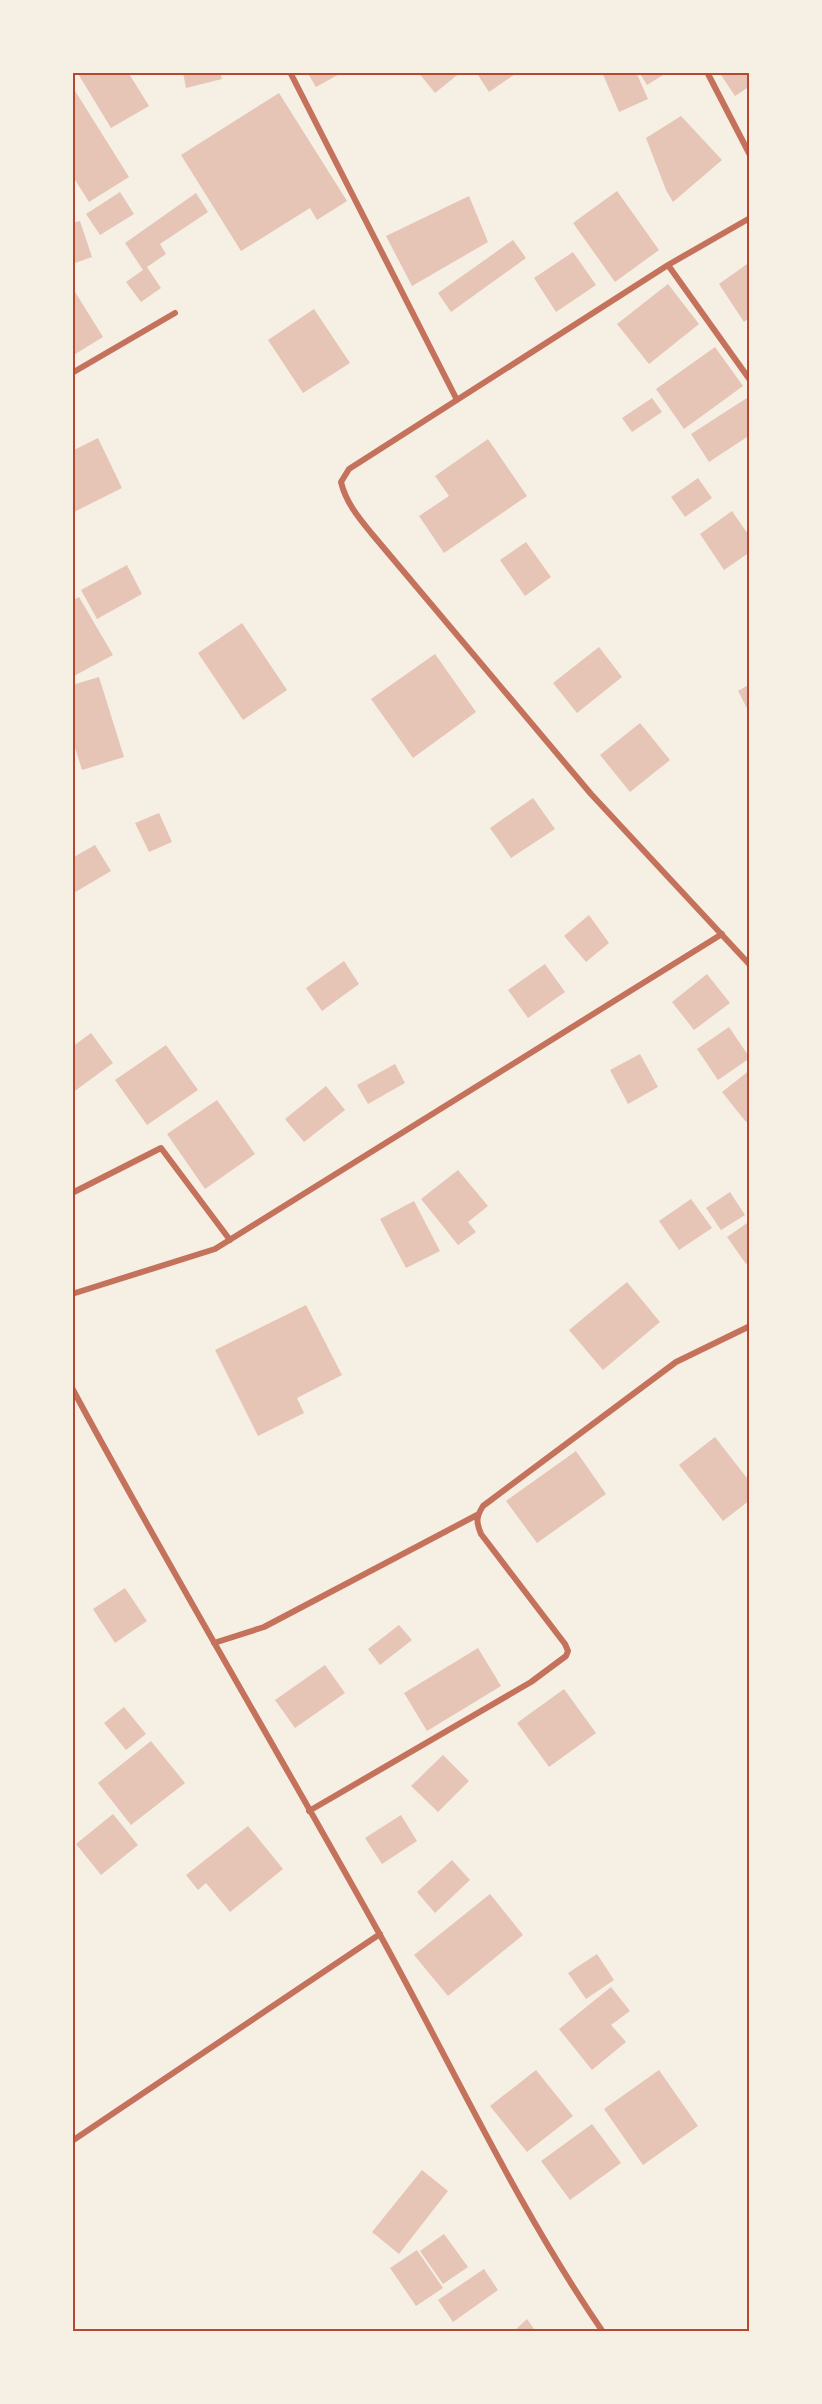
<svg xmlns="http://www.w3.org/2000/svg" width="822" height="2404" viewBox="0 0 822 2404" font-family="'Fira Sans Condensed',sans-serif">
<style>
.building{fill:#e6c5b7}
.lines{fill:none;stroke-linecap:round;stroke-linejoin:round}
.minor{stroke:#c5725c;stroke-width:6}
.neatline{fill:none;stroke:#b5482f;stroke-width:2}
</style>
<rect width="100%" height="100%" fill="#f6efe4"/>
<!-- building -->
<path class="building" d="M 77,72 L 128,72 L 149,106 L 111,128 Z
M 183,72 L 220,72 L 222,79 L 186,88 Z
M 307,72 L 343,72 L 316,87 Z
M 418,72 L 461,72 L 435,93 Z
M 476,72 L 518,72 L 489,92 Z
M 602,72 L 636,72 L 648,99 L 619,112 Z
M 639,72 L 668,72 L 647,85 Z
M 719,72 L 750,72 L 750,86 L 735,96 Z
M 72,86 L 129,177 L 89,202 L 72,175 Z
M 279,93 L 347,201 L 317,220 L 310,208 L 241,251 L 181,155 Z
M 681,116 L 722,160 L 673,202 L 666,190 L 646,138 Z
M 617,191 L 659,250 L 615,282 L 573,223 Z
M 120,192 L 134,214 L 100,235 L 86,214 Z
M 196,193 L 208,212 L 160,244 L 166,254 L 147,267 L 161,288 L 141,302 L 126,282 L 143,270 L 125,243 Z
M 469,196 L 488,242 L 412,286 L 386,236 Z
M 80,221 L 92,257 L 72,264 L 72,223 Z
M 513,240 L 526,258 L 451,312 L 438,293 Z
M 573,252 L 596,285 L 556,312 L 534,278 Z
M 750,262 L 750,317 L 744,322 L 719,284 Z
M 668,284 L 699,324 L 649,364 L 617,324 Z
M 72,287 L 103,337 L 72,356 Z
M 314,309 L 350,363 L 303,393 L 268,340 Z
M 715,347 L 743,386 L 684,429 L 656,389 Z
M 750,396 L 750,435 L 709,462 L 691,434 Z
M 652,398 L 662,412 L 632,432 L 622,418 Z
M 98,438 L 122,488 L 72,513 L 72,451 Z
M 488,439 L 527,496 L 444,553 L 419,516 L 449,496 L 435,476 Z
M 698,478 L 712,498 L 685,517 L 671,497 Z
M 732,511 L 750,537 L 750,552 L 724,570 L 700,534 Z
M 526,542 L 551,577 L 525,596 L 500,560 Z
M 127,565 L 142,594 L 97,619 L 81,590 Z
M 79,597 L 113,655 L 72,677 L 72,601 Z
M 242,623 L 287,690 L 243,720 L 198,653 Z
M 599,647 L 622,677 L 577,713 L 553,683 Z
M 435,654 L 476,712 L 413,758 L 371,699 Z
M 99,677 L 124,757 L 82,770 L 72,738 L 72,685 Z
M 750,684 L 750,714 L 738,691 Z
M 640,723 L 670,760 L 630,792 L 600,755 Z
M 533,798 L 555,829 L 511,858 L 490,828 Z
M 159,813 L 172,842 L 149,852 L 135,823 Z
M 95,845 L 111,871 L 72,894 L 72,858 Z
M 589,915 L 609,943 L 586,962 L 564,936 Z
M 344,961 L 359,984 L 322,1011 L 306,988 Z
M 545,964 L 565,992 L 528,1018 L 508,990 Z
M 707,974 L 730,1003 L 694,1030 L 672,1002 Z
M 729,1027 L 750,1058 L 718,1080 L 697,1049 Z
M 91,1033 L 113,1063 L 72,1093 L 72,1047 Z
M 166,1045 L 198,1090 L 147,1125 L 115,1080 Z
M 640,1054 L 658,1087 L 628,1104 L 610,1070 Z
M 395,1064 L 405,1083 L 368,1104 L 357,1085 Z
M 750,1070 L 750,1119 L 746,1122 L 722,1092 Z
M 326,1086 L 345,1110 L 304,1142 L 285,1119 Z
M 217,1100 L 255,1154 L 205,1189 L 167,1134 Z
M 458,1170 L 488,1206 L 468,1222 L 476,1232 L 458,1245 L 421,1199 Z
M 730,1192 L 745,1215 L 721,1230 L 706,1208 Z
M 691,1199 L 712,1228 L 679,1250 L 659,1221 Z
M 414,1201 L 440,1251 L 406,1268 L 380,1219 Z
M 750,1221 L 750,1261 L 746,1264 L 727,1237 Z
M 627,1282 L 660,1322 L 603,1370 L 569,1330 Z
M 306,1305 L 342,1375 L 297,1398 L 304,1413 L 258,1436 L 215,1350 Z
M 715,1437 L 750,1482 L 750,1500 L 723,1521 L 679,1465 Z
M 576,1451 L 606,1494 L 537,1543 L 506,1501 Z
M 125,1588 L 147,1621 L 115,1643 L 93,1609 Z
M 399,1625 L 412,1640 L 380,1665 L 368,1649 Z
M 478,1648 L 501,1686 L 427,1731 L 404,1693 Z
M 325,1665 L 345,1693 L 295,1728 L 275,1700 Z
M 564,1689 L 596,1733 L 549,1767 L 517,1723 Z
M 124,1707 L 146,1734 L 126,1750 L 104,1723 Z
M 151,1741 L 185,1783 L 131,1825 L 98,1783 Z
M 443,1755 L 469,1781 L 438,1812 L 411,1786 Z
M 113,1814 L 138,1845 L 101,1875 L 76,1844 Z
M 401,1815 L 417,1841 L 382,1864 L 365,1838 Z
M 248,1826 L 283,1869 L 230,1912 L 206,1883 L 198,1890 L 186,1875 Z
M 452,1860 L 470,1880 L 435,1913 L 417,1892 Z
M 490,1894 L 523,1935 L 448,1996 L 414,1955 Z
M 597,1954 L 614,1980 L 586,1999 L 568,1973 Z
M 611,1987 L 630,2011 L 611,2025 L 626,2042 L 592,2070 L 559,2029 Z
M 536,2070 L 573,2116 L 527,2152 L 490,2106 Z
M 659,2070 L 698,2126 L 643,2165 L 604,2109 Z
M 592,2124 L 621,2163 L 570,2200 L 541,2161 Z
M 422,2170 L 448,2191 L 399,2254 L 372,2232 Z
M 444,2234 L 468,2267 L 443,2284 L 420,2251 Z
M 417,2250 L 443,2288 L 416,2306 L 390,2268 Z
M 484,2269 L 498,2290 L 453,2322 L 438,2300 Z
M 527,2319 L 536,2332 L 513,2332 Z"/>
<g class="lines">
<!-- minor -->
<path class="minor" d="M 290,72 L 457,400
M 707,72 L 750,155
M 668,265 L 750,218
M 72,373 L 175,313
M 750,380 L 668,265 L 349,469 L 341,482 C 346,503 359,518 372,534 L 591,794 L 750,965
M 72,1193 L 161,1148 L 230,1240
M 72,1294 L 215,1249 L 722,934
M 72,1388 C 171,1572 278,1751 379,1933 C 453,2067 517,2207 603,2332
M 214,1643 L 264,1627 L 477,1515
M 309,1811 L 531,1682 L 566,1656 L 568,1651 L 565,1644 L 481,1534 C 476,1522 476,1517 483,1506 L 676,1362 L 750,1326
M 72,2141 L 380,1934"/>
</g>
<!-- border -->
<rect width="822" height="2404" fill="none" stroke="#f6efe4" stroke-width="147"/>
<rect x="74" y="74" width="674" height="2256" class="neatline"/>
</svg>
